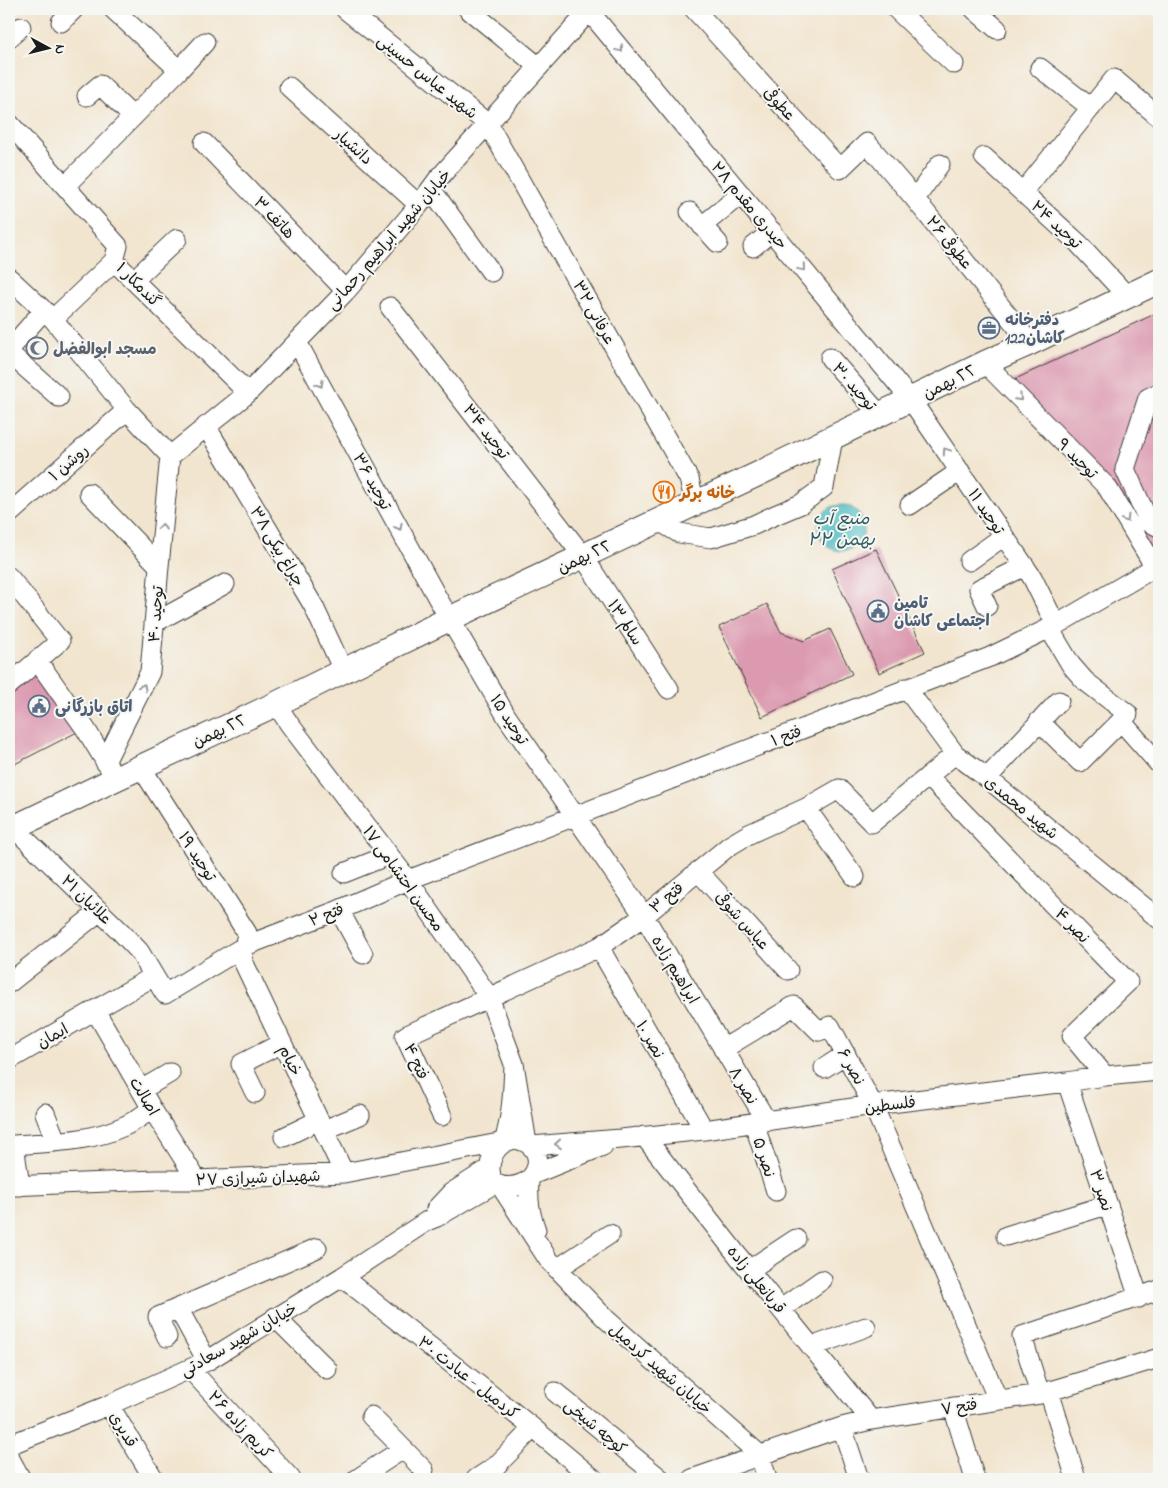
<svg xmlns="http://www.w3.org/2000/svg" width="1168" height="1488" viewBox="0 0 1168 1488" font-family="'Indie Flower','Playpen Sans Arabic',sans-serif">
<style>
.water{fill:#52c0c8;stroke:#376e72}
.building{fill:#dc9ab0}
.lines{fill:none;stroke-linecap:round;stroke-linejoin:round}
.minor-casing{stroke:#3c3a37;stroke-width:21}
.major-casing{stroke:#3c3a37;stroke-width:26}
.minor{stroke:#fff;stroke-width:19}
.major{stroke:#fff;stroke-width:24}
.oneway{stroke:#999}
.labels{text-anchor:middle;stroke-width:4;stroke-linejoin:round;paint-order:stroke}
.street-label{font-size:16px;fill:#1c1c1c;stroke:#f6f6f2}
.service-label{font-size:16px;font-weight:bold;fill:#4e5e75;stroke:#f6f6f2;text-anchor:start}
.worship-label{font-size:16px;font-weight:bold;fill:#5b616d;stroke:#f6f6f2;text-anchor:start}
.food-label{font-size:16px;font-weight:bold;fill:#c56008;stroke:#f6f6f2;text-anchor:start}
.water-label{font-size:18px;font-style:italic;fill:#325e61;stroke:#f6f6f2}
</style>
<rect width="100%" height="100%" fill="#f6f6f2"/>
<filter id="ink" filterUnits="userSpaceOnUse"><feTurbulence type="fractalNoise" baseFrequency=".02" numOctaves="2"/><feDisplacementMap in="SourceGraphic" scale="10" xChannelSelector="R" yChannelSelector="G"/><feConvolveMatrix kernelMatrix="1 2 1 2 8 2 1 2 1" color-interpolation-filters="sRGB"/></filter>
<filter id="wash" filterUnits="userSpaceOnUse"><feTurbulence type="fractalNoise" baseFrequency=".0096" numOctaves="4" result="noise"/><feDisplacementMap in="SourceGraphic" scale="20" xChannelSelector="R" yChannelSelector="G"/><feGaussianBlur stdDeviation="1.12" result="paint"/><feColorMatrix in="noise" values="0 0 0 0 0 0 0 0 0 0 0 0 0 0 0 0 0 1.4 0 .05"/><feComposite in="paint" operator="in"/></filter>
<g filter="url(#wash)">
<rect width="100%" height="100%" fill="#f2e5cf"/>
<!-- water -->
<path class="water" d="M818 528a23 23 0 1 1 46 0a23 23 0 1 1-46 0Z"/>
<g id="blocks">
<!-- building -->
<path class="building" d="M 1159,312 L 1159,548 L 1149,551 L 1011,381 Z
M 876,549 L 925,652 L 879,673 L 832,569 Z
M 767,604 L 781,632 L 804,641 L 830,629 L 852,674 L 762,717 L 719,627 Z
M 37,660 L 85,728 L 9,767 L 9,685 Z"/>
</g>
</g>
<g filter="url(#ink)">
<use href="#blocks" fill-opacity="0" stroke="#3c3a37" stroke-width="1"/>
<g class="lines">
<!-- minor casing -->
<g class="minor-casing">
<path id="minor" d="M 345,9 L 488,124 L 689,479 L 695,503
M 468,9 L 539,67
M 694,9 L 840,169 L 867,143 L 915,199 L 1030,343
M 896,9 L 954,64
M 974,9 L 997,29
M 589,11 L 911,400 L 1032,577 L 1056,625
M 61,22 L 74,9
M 9,38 L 21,27
M 1040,68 L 1091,108
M 179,70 L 205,42
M 289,87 L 419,205
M 87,96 L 100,85 L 133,117
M 9,123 L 118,246 L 114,261 L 248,393
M 204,143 L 346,291
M 984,157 L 1078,243 L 1127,296
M 65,186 L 179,70 L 113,9
M 431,189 L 491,272
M 1023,192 L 1114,79 L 1159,117
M 915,199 L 940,164
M 690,212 L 718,243
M 702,226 L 741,194
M 753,247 L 772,231
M 9,278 L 53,319 L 127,410 L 170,456
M 134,280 L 177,239
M 390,307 L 583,556 L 669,689
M 53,319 L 114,261
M 297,342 L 438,599 L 507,717 L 644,916 L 766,1120
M 9,350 L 44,310
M 9,353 L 59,397
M 830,358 L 880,415
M 985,363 L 1107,487 L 1159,574
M 1159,393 L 1148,398 L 1125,469 L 1149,522 L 1159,527
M 206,426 L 313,605 L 343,670
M 170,456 L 248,393 L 346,291 L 419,205 L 438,179 L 591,9
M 89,493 L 159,566
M 910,505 L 960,471
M 9,514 L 127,410
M 659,521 L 679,533 L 711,538 L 754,525 L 775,515 L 801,504 L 824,487 L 833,438
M 969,561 L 1004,536
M 9,577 L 60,641 L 9,685
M 987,606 L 979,589 L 1025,566
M 154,623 L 225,584
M 37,660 L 85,728 L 110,769
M 906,688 L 955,754 L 987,778 L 1159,919
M 276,704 L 290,725 L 408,880 L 489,997 L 514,1064 L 527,1143
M 1039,721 L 1080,762 L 1128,714 L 1085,681 L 1071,665 L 1049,628
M 1121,721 L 1159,764
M 105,762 L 150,672 L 159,566 L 170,456
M 141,767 L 247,933 L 242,959 L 344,1173
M 928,776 L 1128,982 L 1072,1036 L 1105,1076
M 987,778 L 1059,701
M 806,808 L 855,877
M 14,828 L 120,931 L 139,951 L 154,976
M 698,871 L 788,970
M 344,873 L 389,855
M 339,910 L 363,954
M 599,947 L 704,1130
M 9,983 L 100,911
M 95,1010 L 152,1109 L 197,1180
M 723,1049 L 794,1006 L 819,1031 L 830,1026 L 873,1105 L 998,1400
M 9,1060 L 154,976 L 165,994 L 245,946 L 339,910 L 408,880 L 990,657 L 1056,625 L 1155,567
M 824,1068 L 846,1054
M 1067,1082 L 1139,1298
M 141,1090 L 170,1073
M 255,1093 L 241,1064 L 282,1043
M 45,1113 L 56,1141
M 442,1116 L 405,1036 L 599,947 L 644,916 L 729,846 L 749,834 L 806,808 L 839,789 L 872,823 L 955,754
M 754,1123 L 776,1191
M 324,1130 L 360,1115
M 644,1136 L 749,1270 L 871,1420
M 284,1137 L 319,1120
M 515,1139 C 554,1145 539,1198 494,1184 C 484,1165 494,1142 515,1139 Z
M 531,1146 L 621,1139 L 704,1130 L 873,1105 L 1067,1082 L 1105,1076 L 1159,1071
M 534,1174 L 603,1146
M 529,1180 C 528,1199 529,1211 536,1230
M 500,1185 L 548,1259 L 606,1319 L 760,1455 L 767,1479
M 9,1186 L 156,1180 L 197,1180 L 344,1173 L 504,1142 C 512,1116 513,1091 514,1064
M 20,1186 L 14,1145 C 50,1142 89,1142 122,1127 C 133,1123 143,1115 152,1109
M 436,1209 L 451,1193 L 490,1168
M 1006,1236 L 1107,1205
M 557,1269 L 610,1234
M 749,1270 L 796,1239
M 342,1277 L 533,1428 L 594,1479
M 178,1308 L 207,1361
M 781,1309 L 822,1280
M 275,1317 L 327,1369
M 167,1337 L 158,1317 L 317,1248
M 811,1347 L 866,1327
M 190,1369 L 291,1479
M 1049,1391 L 1076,1479
M 555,1392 L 661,1479
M 1040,1394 L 1022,1336 L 1159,1290
M 109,1405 L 154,1479
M 953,1407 L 975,1479
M 371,1416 L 424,1470
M 842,1427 L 859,1479
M 9,1445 L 109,1405 L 207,1361 L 342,1277 L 427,1221 L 437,1217 L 494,1184
M 9,1457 L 21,1479
M 357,1479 L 403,1449
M 476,1479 L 496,1466 L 533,1428
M 692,1479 L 842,1427 L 871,1420 L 1040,1394 L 1159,1358"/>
</g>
<!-- major casing -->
<g class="major-casing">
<path id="major" d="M 9,830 L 115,779 L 276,704 L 449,619 L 758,474 L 985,363 L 1030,343 L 1159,281"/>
</g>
<!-- minor -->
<use href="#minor" class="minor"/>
<!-- major -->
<use href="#major" class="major"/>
</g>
<!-- one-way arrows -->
<defs><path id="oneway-chevron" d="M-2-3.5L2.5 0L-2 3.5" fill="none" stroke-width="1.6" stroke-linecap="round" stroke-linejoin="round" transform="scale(1.25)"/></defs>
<g class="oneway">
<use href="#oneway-chevron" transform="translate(620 49) rotate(50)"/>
<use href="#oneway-chevron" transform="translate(802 268) rotate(50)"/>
<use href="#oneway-chevron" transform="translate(320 384) rotate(61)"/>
<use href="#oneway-chevron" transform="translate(1019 398) rotate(45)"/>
<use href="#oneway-chevron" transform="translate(946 451) rotate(-124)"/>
<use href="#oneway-chevron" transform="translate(1126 519) rotate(59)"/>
<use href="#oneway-chevron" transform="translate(162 527) rotate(-84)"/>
<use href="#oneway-chevron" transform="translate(399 527) rotate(61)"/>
<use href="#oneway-chevron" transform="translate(143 687) rotate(-63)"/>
<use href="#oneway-chevron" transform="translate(558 1144) rotate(175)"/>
</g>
</g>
<!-- icons -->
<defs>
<g id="office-ring" transform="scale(1.125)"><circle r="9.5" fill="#f6f6f2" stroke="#5c6f8a" stroke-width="1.5"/><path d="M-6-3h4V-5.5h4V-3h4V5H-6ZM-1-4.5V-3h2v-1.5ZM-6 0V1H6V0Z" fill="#5c6f8a"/></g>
<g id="mosque-ring" transform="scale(1.125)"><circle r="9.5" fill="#f6f6f2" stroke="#6b7280" stroke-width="1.5"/><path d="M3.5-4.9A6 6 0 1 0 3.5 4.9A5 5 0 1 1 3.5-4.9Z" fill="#6b7280"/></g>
<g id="restaurant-ring" transform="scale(1.125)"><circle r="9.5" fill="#f6f6f2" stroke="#e8710a" stroke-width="1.5"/><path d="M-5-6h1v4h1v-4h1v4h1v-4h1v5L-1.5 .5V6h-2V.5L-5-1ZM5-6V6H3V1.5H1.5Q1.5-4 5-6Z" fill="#e8710a"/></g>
<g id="civic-ring" transform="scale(1.125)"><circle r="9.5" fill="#f6f6f2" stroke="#5c6f8a" stroke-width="1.5"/><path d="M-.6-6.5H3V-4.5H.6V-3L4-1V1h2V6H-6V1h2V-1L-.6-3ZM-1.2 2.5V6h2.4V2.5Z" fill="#5c6f8a"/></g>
</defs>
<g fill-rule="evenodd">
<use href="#office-ring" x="989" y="328"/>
<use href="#mosque-ring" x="37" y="348"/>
<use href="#restaurant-ring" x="664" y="492"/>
<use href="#civic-ring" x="878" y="611"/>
<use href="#civic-ring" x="39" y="706"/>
</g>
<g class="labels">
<!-- street labels -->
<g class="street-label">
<text transform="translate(428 76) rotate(39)" y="6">شهید عباس حسینی</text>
<text transform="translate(780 103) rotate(48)" y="6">عطوفی</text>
<text transform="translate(354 146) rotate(42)" y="6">دانشیار</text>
<text transform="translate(750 205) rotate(50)" y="6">حیدری مقدم ۲۸</text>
<text transform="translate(275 217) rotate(46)" y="6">هاتف ۳</text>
<text transform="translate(1057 224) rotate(43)" y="6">توحید ۲۴</text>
<text transform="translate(388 239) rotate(-49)" y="6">خیابان شهید ابراهیم رحمانی</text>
<text transform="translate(950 242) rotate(51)" y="6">عطوفی ۲۶</text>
<text transform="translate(139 284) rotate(45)" y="6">گندمکار ۱</text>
<text transform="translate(595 312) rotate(61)" y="6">عرفانی ۳۲</text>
<text transform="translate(949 381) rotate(-27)" y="6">٢٢ بهمن</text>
<text transform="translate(855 386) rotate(49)" y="6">توحید ۳۰</text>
<text transform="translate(487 431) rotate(52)" y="6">توحید ۳۴</text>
<text transform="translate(1078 458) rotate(45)" y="6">توحید ۹</text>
<text transform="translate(68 462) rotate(-41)" y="6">روشن ۱</text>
<text transform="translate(373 481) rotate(61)" y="6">توحید ۳۶</text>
<text transform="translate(987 511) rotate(56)" y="6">توحید ۱۱</text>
<text transform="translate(278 546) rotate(59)" y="6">چراغ بیکی ۳۸</text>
<text transform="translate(584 556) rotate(-25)" y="6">٢٢ بهمن</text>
<text transform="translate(155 614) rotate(-86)" y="6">توحید ۴۰</text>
<text transform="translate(626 622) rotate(57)" y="6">سالم ۱۳</text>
<text transform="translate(510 719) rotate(57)" y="6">توحید ۱۵</text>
<text transform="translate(219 730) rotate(-25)" y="6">٢٢ بهمن</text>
<text transform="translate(786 735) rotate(-21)" y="6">فتح ۱</text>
<text transform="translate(1022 807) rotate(39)" y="6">شهید محمدی</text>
<text transform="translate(198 856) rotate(57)" y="6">توحید ۱۹</text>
<text transform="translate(404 878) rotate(54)" y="6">محسن احتشامی ۱۷</text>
<text transform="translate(666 897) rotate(-40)" y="6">فتح ۳</text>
<text transform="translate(87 899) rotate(44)" y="6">علائیان ۲۱</text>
<text transform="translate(326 914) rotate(-22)" y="6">فتح ۲</text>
<text transform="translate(743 920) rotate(48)" y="6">عباس شوقی</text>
<text transform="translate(1073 925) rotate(46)" y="6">نصر ۴</text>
<text transform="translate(676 969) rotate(59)" y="6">ابراهیم زاده</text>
<text transform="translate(52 1035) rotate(-30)" y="6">ایمان</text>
<text transform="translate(651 1039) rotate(60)" y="6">نصر ۱۰</text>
<text transform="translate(291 1060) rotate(65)" y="6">خیام</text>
<text transform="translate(417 1061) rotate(65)" y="6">فتح ۴</text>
<text transform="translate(852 1066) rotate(61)" y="6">نصر ۶</text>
<text transform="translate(744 1085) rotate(59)" y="6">نصر ۸</text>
<text transform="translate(145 1096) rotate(59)" y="6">اصالت</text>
<text transform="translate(890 1104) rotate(-7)" y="6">فلسطین</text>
<text transform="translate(765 1157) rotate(72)" y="6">نصر ۵</text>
<text transform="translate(258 1177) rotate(-2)" y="6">شهیدان شیرازی ۲۷</text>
<text transform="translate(1102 1190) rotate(72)" y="6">نصر ۳</text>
<text transform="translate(757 1279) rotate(51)" y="6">قربانعلی زاده</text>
<text transform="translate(238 1339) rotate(-30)" y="6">خیابان شهید سعادتی</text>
<text transform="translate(661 1368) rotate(41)" y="6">خیابان شهید کردمیل</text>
<text transform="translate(469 1377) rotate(38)" y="6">کردمیل - عبادت ۳۰</text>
<text transform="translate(959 1406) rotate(-9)" y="6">فتح ۷</text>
<text transform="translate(241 1424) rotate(47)" y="6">کریم زاده ۲۶</text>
<text transform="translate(596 1426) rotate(40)" y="6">کوچه شیخی</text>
<text transform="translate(124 1429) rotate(59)" y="6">قدیری</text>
</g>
<!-- service labels -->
<g class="service-label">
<text x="1005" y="325">دفترخانه<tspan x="1005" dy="18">122کاشان</tspan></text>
<text x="894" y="608">تامین<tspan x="894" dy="18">اجتماعی کاشان</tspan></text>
<text x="55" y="712">اتاق بازرگانی</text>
</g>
<!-- worship labels -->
<g class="worship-label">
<text x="53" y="354">مسجد ابوالفضل</text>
</g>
<!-- food labels -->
<g class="food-label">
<text x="680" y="498">خانه برگر</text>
</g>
<!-- water labels -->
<g class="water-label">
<text x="841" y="524">منبع آب<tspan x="841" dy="21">۲۲ بهمن</tspan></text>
</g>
</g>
<!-- margin -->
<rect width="1168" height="1488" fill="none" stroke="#f6f6f2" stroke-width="30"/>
<!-- north arrow -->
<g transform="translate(48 48) rotate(97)" stroke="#f6f6f2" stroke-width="4" paint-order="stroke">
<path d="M0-4L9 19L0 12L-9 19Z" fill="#1c1c1c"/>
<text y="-8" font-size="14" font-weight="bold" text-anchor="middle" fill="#1c1c1c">N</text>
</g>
</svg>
